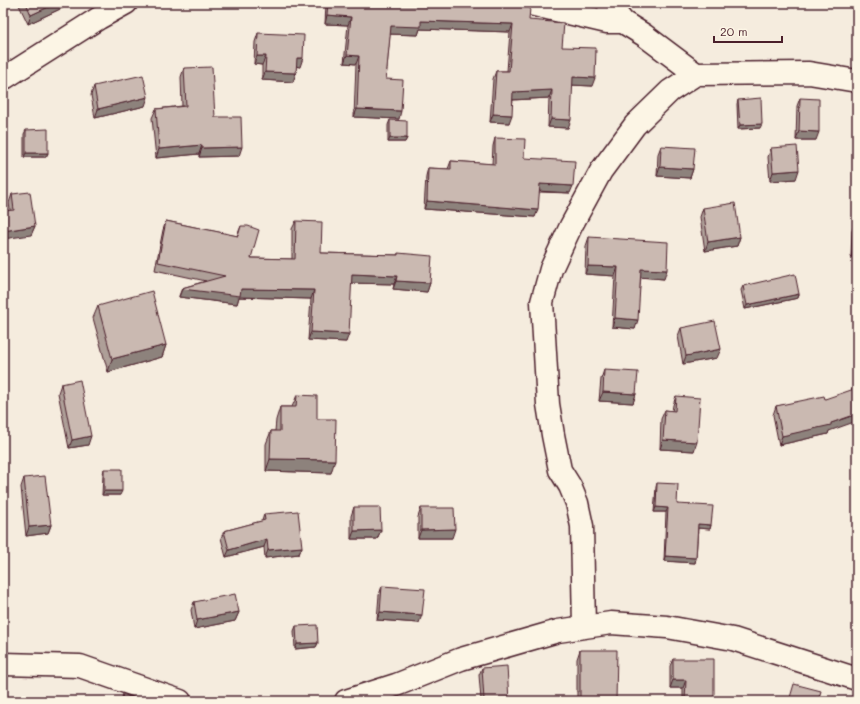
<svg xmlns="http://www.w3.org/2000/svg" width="860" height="704" viewBox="0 0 860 704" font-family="Mali,sans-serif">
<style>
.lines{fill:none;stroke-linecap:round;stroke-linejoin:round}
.minor-casing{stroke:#4a1f2b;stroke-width:25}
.minor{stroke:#fcf5e5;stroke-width:22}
.wall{fill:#ae9f98;stroke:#4a1f2b}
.shaded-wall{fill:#8d827c;stroke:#4a1f2b}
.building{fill:#cab9b1;stroke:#4a1f2b}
</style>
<rect width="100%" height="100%" fill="#f5ecde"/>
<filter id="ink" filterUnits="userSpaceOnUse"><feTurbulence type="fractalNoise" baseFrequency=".025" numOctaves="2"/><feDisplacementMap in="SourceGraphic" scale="8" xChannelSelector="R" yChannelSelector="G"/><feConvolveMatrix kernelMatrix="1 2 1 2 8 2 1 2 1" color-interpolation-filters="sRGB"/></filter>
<g filter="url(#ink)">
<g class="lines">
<!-- minor casing -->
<g class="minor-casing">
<path id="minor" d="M 526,3 L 607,22 L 623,22
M 608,3 L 623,22 L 644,35 L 696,74
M 3,79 L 99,18 L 126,3
M 584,627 L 582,526 L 577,503 L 570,486 L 560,470 L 553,435 L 548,404 L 542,302 L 551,269 L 571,226 L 601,171 L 635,125 L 670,91 L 696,74 L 809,73 L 857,81
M 3,664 L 80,666 L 180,701
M 346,701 L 396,685 L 461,659 L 558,631 L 611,623 L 667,627 L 733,639 L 857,679"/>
</g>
<!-- minor -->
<use href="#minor" class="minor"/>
</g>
<!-- wall -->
<path class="wall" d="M 18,3 L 73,3 L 28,24 Z
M 326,3 L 505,3 L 529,20 L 562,47 L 592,86 L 572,85 L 568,128 L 548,127 L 549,98 L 513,100 L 509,123 L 490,122 L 493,79 L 496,71 L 507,71 L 510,32 L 420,29 L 418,35 L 390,34 L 386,79 L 399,119 L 354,117 L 356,64 L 344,63 L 348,25 L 325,24 Z
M 258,33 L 300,67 L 296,66 L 296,73 L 293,82 L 262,80 L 262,65 L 254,64 L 255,42 Z
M 184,68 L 215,117 L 239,156 L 199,157 L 199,154 L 156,158 L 152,118 L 156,109 L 182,106 L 181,77 Z
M 94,86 L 145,106 L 95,118 L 91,95 Z
M 800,98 L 816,140 L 796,140 L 797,106 Z
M 738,100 L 760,128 L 738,129 L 737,104 Z
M 390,120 L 407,138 L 405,142 L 388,142 L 388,125 Z
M 26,130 L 48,153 L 46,157 L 24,157 L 24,134 Z
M 495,138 L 524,158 L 570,193 L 539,192 L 535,217 L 424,209 L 426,176 L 428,168 L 448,169 L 451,161 L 492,164 L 493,146 Z
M 661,146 L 693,169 L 690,178 L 657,176 L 658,154 Z
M 771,148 L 796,179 L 770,181 L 768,157 Z
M 12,194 L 35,226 L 31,235 L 10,210 L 9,203 Z
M 703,208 L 740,237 L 737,246 L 705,251 L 700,217 Z
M 166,221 L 237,236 L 241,226 L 251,258 L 292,259 L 292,229 L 296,221 L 321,253 L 398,255 L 398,253 L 430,283 L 427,292 L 393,289 L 394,284 L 351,283 L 346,342 L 308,340 L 311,299 L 239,297 L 237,304 L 179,297 L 179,296 L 182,288 L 206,281 L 155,270 L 163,230 Z
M 855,223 L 857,223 L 857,257 L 851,257 L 852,231 Z
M 589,237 L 664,279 L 641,277 L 635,329 L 612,327 L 615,276 L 585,274 L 586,246 Z
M 743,286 L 799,294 L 798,298 L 745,309 L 741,290 Z
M 98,306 L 166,345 L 162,357 L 108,372 L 93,318 Z
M 681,328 L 717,358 L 683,364 L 678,336 Z
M 604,370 L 636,394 L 633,403 L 599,401 L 601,379 Z
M 61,384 L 88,445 L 69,448 L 58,393 Z
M 297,395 L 317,419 L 331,473 L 266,471 L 266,444 L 271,431 L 275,431 L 276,420 L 280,407 L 292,407 Z
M 676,396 L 694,451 L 660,449 L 661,419 L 665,410 L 672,411 L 673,405 Z
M 825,399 L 829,431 L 828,434 L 779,445 L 773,415 L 776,406 Z
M 104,469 L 120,495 L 102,495 L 103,474 Z
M 24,478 L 51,525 L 48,533 L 26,536 L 21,487 Z
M 657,483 L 677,504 L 711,525 L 710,529 L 698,528 L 696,558 L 695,563 L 664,561 L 666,512 L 654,512 L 656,487 Z
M 354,507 L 381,530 L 377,539 L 351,539 L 351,516 Z
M 421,508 L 452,538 L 418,538 L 418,517 Z
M 264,514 L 302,547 L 299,554 L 265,558 L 264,547 L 226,557 L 221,538 L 224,531 L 262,521 Z
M 382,586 L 419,623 L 377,620 L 379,595 Z
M 194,602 L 239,612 L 235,621 L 194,629 L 191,610 Z
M 296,626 L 318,643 L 316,647 L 295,649 L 294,631 Z
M 580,650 L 616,701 L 572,701 L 572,699 L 577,700 L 577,659 Z
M 673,659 L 714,701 L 683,701 L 683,688 L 670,688 L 670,666 Z
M 482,668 L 509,701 L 481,700 L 479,675 Z"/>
<!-- shaded-wall -->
<path class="shaded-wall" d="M 57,3 L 73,3 L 28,24 L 31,15 Z
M 327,15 L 351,17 L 348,25 L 325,24 Z
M 421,21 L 513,24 L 510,32 L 420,29 L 418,35 L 388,34 L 391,26 Z
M 347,55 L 359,56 L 356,64 L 344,63 Z
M 257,56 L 266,56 L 262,65 L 254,64 Z
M 297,58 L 303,58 L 300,67 L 294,66 Z
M 265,72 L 296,73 L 293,82 L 262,80 Z
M 573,77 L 595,78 L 592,86 L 570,85 Z
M 552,90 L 549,98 L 510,100 L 513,92 Z
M 148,97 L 145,106 L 95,118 L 98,109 Z
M 357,109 L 401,111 L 399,119 L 354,117 Z
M 493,114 L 512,115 L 509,123 L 490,122 Z
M 551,119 L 571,120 L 568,128 L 548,127 Z
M 762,124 L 760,128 L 738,129 L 740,125 Z
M 799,131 L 819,132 L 816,140 L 796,140 Z
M 390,138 L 407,138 L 405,142 L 388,142 Z
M 202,145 L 199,154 L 156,158 L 159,149 Z
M 242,147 L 239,156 L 199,157 L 202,148 Z
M 26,153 L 48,153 L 46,157 L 24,157 Z
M 660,167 L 693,169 L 690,178 L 657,176 Z
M 799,170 L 796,179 L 770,181 L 773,172 Z
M 540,184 L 573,186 L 570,193 L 537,191 Z
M 427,201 L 538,210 L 535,217 L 424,209 Z
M 35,226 L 31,235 L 3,239 L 3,231 Z
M 740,237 L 737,246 L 705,251 L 708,242 Z
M 854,249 L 857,249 L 857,257 L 851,257 Z
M 588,266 L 618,267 L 615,276 L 585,274 Z
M 641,269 L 667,270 L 664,279 L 638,277 Z
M 352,274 L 397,276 L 394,284 L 349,283 Z
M 396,281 L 430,283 L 427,292 L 393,289 Z
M 182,289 L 241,289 L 314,290 L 311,299 L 239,297 L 237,304 L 179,297 Z
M 799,294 L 798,298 L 745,309 L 747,305 Z
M 615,318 L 638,320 L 635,329 L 612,327 Z
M 311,332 L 349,334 L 346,342 L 308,340 Z
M 166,345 L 162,357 L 108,372 L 112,359 Z
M 721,349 L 717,358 L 683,364 L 686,356 Z
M 603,392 L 636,394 L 633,403 L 599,401 Z
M 857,414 L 857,421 L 829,431 L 828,434 L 779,445 L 782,436 L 831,423 Z
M 91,436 L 88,445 L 69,448 L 72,440 Z
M 663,440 L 697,442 L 694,451 L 660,449 Z
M 270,459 L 335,460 L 331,473 L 266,471 Z
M 104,491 L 122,491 L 120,495 L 102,495 Z
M 656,507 L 668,508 L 666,512 L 654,512 Z
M 698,524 L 711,525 L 710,529 L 697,528 Z
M 51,525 L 48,533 L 26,536 L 29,527 Z
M 455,529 L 452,538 L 418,538 L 421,530 Z
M 381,530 L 377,539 L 351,539 L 354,531 Z
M 267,539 L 264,547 L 226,557 L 229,550 Z
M 302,547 L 299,554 L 265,558 L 268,550 Z
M 665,556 L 696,558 L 695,563 L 664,561 Z
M 239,612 L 235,621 L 194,629 L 197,620 Z
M 380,612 L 422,615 L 419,623 L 377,620 Z
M 318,643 L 316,647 L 295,649 L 297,644 Z
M 673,680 L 686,680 L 683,688 L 670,688 Z"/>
<!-- building -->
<path class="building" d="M 26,3 L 57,3 L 31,15 Z
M 328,3 L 505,3 L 521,4 L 530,8 L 529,20 L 564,23 L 562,47 L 596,48 L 595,78 L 573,77 L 571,120 L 551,119 L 552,90 L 513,92 L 512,115 L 493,114 L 496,71 L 509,71 L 513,24 L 421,21 L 421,27 L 391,26 L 386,79 L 403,80 L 401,111 L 357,109 L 359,56 L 347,55 L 351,17 L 327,15 Z
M 258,33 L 304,35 L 303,58 L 297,58 L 296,73 L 265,72 L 266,56 L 257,56 Z
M 212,67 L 215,117 L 241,117 L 242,147 L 202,148 L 202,145 L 159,149 L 156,109 L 186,106 L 184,68 Z
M 143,75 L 148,97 L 98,109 L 94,86 Z
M 761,98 L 762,124 L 740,125 L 738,100 Z
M 800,98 L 819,99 L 819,132 L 799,131 Z
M 390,120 L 407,121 L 407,138 L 390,138 Z
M 48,129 L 48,153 L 26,153 L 26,130 Z
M 495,138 L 525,139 L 524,158 L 575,161 L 573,186 L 540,184 L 538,210 L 427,201 L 428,168 L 451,169 L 451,161 L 495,164 Z
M 661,146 L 695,148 L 693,169 L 660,167 Z
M 797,146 L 799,170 L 773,172 L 771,148 Z
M 30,192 L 35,226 L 3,231 L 3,211 L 14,210 L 12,194 Z
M 735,203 L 740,237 L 708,242 L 703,208 Z
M 166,221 L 238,236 L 241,226 L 248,226 L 259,230 L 251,258 L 295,259 L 296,221 L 322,222 L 321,253 L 398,255 L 398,253 L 432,256 L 430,283 L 396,281 L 397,276 L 352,274 L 349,334 L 311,332 L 314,290 L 241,289 L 240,296 L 182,289 L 182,288 L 225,276 L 158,262 Z
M 855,223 L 857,223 L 857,249 L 854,249 Z
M 589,237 L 668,242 L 667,270 L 641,269 L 638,320 L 615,318 L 618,267 L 588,266 Z
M 795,274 L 799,294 L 747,305 L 743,286 Z
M 152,291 L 166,345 L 112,359 L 98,306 Z
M 715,321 L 721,349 L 686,356 L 681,328 Z
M 604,370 L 638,372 L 636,394 L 603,392 Z
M 80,380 L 91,436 L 72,440 L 61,384 Z
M 857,388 L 857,414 L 831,423 L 831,425 L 782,436 L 776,406 L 824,396 L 825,399 Z
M 297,395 L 317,396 L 317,419 L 336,419 L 335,460 L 270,459 L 271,431 L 280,431 L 280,407 L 296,407 Z
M 676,396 L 700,398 L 697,442 L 663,440 L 665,410 L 675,411 Z
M 104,469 L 122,469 L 122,491 L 104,491 Z
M 45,476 L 51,525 L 29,527 L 24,478 Z
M 657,483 L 678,484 L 677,504 L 713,506 L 711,525 L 698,524 L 696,558 L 665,556 L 668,508 L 656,507 Z
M 354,507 L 380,507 L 381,530 L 354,531 Z
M 421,508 L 454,508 L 455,529 L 421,530 Z
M 298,511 L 302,547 L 268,550 L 267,539 L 229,550 L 224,531 L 265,520 L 264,514 Z
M 382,586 L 425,589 L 422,615 L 380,612 Z
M 235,594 L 239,612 L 197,620 L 194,602 Z
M 317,625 L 318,643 L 297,644 L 296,626 Z
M 580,650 L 617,650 L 616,701 L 572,701 L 572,699 L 580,700 Z
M 673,659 L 714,659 L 714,701 L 685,701 L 686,680 L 673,680 Z
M 507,666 L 509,701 L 470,701 L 484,700 L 482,668 Z
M 794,684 L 821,691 L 818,701 L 789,701 Z
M 123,694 L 139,701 L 121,701 Z"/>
</g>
<!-- margin -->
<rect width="860" height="704" fill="none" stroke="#fcf5e5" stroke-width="16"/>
<rect x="8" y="8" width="844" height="688" fill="none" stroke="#4a1f2b" stroke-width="1.5" filter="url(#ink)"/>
<!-- scale -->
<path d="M714 36v6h68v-6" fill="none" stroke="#4a1f2b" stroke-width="2"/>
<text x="720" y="36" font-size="12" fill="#4a1f2b" stroke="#fcf5e5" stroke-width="3" paint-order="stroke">20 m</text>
</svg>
